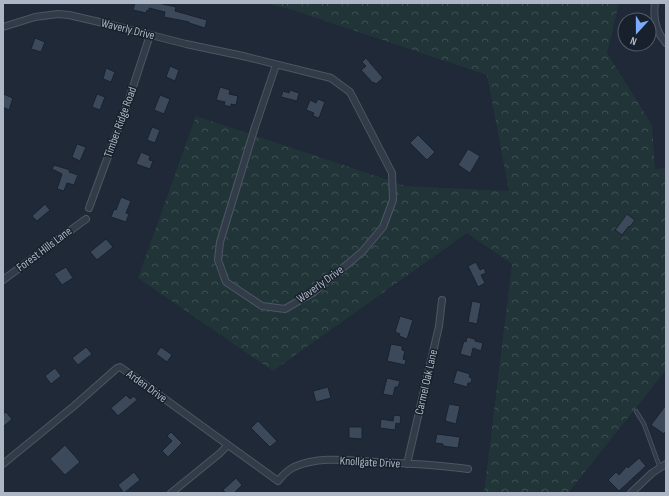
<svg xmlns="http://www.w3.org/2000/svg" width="669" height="496" viewBox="0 0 669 496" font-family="'Sofia Sans Condensed',sans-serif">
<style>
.forest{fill:url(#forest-crowns)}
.building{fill:#3c495a;stroke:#1a222e}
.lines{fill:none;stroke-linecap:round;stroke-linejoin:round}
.service-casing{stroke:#4d5663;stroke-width:4.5}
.minor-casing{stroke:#4d5663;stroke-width:8}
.service{stroke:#323b48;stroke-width:3}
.minor{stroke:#323b48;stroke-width:6}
.labels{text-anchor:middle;stroke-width:3;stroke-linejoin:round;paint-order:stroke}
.street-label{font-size:12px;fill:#acb6c5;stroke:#18202c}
</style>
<defs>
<pattern id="forest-crowns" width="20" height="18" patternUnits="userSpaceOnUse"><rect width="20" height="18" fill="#213538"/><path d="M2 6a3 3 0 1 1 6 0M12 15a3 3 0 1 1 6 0" fill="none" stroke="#3f5053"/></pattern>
</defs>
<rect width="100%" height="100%" fill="#1f2937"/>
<!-- forest -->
<path class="forest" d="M 264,3 L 619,3 L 607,53 L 652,125 L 655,169 L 666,168 L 666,370 L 568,493 L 484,493 L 512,264 L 467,233 L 273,371 L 138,278 L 196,116 L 406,186 L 509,191 L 487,75 L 290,9 Z"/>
<!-- building -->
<path class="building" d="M 135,3 L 158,3 L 176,7 L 175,11 L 207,20 L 205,28 L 189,23 L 189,22 L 164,17 L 165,12 L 149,8 L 149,11 L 147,10 L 146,13 L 133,10 Z
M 35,38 L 45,42 L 41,52 L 31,49 Z
M 366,58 L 383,78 L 376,84 L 374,82 L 373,83 L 361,70 L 366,66 L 362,62 Z
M 170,66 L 179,70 L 175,81 L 166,77 Z
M 106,68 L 115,72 L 111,82 L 103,79 Z
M 220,87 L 230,90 L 229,94 L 238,96 L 236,105 L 231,104 L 231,107 L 224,105 L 225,102 L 216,100 Z
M 290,90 L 299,93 L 297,101 L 281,97 L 283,91 L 289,93 Z
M 3,94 L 13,98 L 9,110 L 3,107 Z
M 97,94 L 105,97 L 100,110 L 92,107 Z
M 160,95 L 170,99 L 164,114 L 154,110 Z
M 318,99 L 325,102 L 319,118 L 313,116 L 314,113 L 306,110 L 310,100 L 316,103 Z
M 152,127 L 160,130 L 155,143 L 147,140 Z
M 418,135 L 435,152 L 427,160 L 410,143 Z
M 77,144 L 86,147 L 80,161 L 72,157 Z
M 468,149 L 480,156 L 470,173 L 458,165 Z
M 141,152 L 150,156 L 149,160 L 153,161 L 150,169 L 136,164 Z
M 54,165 L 70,170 L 69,172 L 78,175 L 74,185 L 67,183 L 64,191 L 57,189 L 62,174 L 52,169 Z
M 121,197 L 131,201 L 126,213 L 129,214 L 126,222 L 111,217 L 114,209 L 116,210 Z
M 45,204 L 50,210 L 37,221 L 32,216 Z
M 627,214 L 635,220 L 630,227 L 629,226 L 622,235 L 615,230 Z
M 106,239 L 113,247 L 97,260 L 90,252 Z
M 476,262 L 480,270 L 484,268 L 486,273 L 481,275 L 485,283 L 478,287 L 468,266 Z
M 66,267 L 73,278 L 62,285 L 54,274 Z
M 472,301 L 481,303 L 477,324 L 468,322 Z
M 400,316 L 413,320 L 407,339 L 399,336 L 400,334 L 395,332 Z
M 467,337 L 475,339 L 475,341 L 483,343 L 481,351 L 473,348 L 471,357 L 460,354 L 464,341 L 466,342 Z
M 391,344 L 402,346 L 402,350 L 405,351 L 403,359 L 406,360 L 405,365 L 387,361 Z
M 86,347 L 92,354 L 78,365 L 72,358 Z
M 161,347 L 172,355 L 167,362 L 156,354 Z
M 55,368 L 61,376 L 51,384 L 45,376 Z
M 457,370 L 470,374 L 469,377 L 472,378 L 471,383 L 468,383 L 467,387 L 453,383 Z
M 387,378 L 400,381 L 398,387 L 395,387 L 393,396 L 383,394 Z
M 328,387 L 331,398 L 316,402 L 313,391 Z
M 126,395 L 130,399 L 134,396 L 137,400 L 118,416 L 111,408 Z
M 449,404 L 460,406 L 456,424 L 445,421 Z
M 666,405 L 666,431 L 664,434 L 651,425 Z
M 6,412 L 12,419 L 3,427 L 3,414 Z
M 394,415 L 401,416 L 400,424 L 396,423 L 395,430 L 380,428 L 381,419 L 393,421 Z
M 258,421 L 277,441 L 270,447 L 251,428 Z
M 349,427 L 362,427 L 362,439 L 349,438 Z
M 171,432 L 182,443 L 168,457 L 162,451 L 172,441 L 167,436 Z
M 437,434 L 460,437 L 458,448 L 443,446 L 443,444 L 435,443 Z
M 65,445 L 80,462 L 65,475 L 50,459 Z
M 639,458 L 646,466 L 619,491 L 608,480 L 616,472 L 619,475 L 627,466 L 628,468 Z
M 134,472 L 140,480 L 124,493 L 118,485 Z
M 236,478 L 242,485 L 234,493 L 226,493 L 223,490 Z"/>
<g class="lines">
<!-- service casing -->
<g class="service-casing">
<path id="service" d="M 636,411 L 644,424 L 660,468"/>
</g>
<!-- minor casing -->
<g class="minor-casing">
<path id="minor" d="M 655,3 C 653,17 656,32 666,43
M 3,27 L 35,17 L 58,14 L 69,15 L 112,25 L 186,44 L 243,56 L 331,78 L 350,92 L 392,173 L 393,200 L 383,227 L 362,252 L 314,292 L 285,309 L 262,306 L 226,282 L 218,260 L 220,242 L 255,127 L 276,65
M 89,208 L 128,102 L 150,35
M 3,280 L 86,219
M 3,464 L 74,406 L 117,368 L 120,367 L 136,378 L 217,437 L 278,481 C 282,476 288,470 294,467 C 321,455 353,461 382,462 C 411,464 439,465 468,469
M 407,464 L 439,326 L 442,300
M 171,493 L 219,454 L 228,445
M 631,493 L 652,473 L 666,464"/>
</g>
<!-- service -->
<use href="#service" class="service"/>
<!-- minor -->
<use href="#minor" class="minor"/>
</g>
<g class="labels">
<!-- street labels -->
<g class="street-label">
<text transform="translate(128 29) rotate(14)" y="4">Waverly Drive</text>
<text transform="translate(120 122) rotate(-70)" y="4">Timber Ridge Road</text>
<text transform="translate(44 249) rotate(-37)" y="4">Forest Hills Lane</text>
<text transform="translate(320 284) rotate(-36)" y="4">Waverly Drive</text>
<text transform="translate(426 382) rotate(-77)" y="4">Carmel Oak Lane</text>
<text transform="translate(147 386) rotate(36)" y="4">Arden Drive</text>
<text transform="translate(370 462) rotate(3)" y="4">Knollgate Drive</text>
</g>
</g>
<!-- border -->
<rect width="669" height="496" fill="none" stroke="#acb6c5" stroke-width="8"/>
<!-- north arrow -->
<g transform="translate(637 32) rotate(201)"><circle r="19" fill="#18202c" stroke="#535c69"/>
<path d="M0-3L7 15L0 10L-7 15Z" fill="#7aacfb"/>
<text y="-6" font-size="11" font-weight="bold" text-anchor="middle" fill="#acb6c5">N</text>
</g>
</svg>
